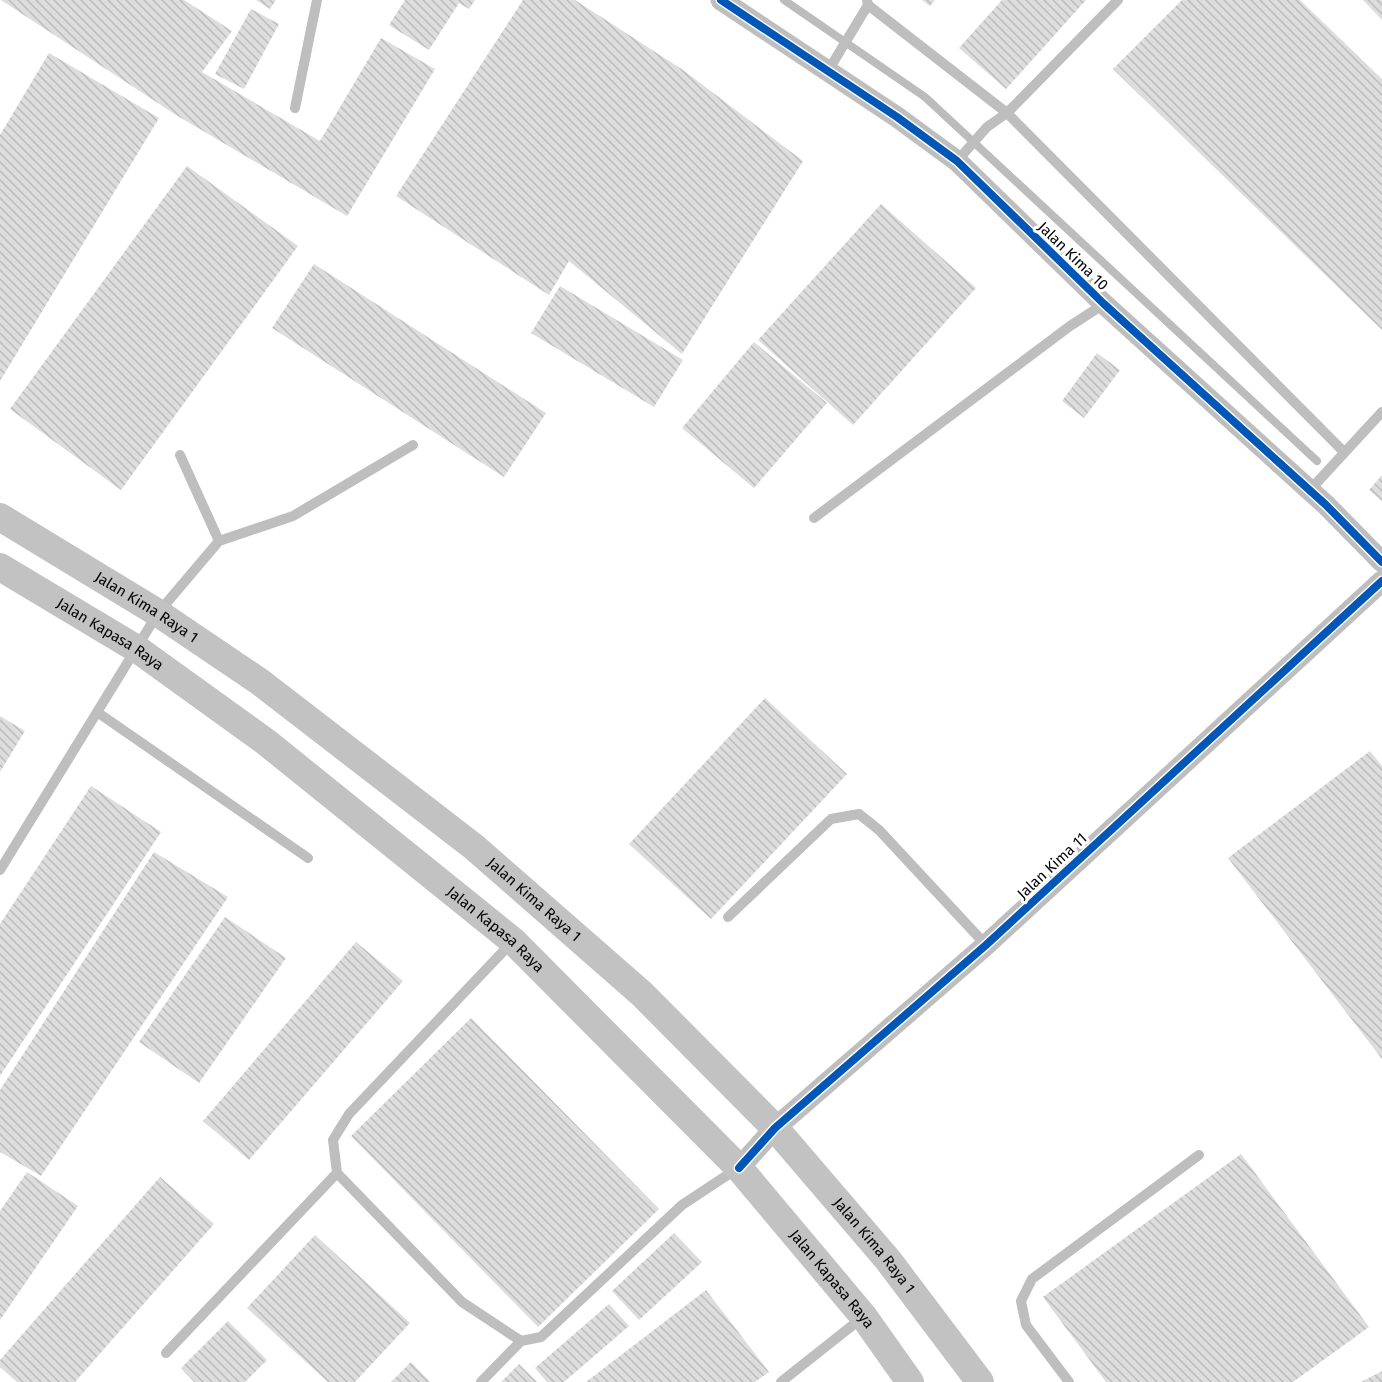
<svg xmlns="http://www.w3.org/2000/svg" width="1382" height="1382" viewBox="0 0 1382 1382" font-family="'Fira Sans',sans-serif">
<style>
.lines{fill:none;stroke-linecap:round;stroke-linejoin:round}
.stream{stroke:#bcbcbc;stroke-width:8}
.building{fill:url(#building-back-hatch)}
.service{stroke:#bebebe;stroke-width:10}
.minor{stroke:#bebebe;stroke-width:21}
.secondary{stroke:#c2c2c2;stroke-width:28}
.cycleway-casing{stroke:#fff;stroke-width:11}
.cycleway{stroke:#0057b8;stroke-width:8}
.labels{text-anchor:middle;stroke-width:6;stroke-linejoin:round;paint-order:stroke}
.street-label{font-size:15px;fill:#000;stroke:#fff}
</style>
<defs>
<pattern id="building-back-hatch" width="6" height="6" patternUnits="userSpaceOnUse" patternTransform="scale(1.5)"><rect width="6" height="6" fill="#ddd"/><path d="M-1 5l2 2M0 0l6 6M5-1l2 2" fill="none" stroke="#bcbcbc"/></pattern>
</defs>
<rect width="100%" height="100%" fill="#fff"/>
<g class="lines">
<!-- stream -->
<path class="stream" d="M 784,0 L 925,97 L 1317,461"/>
</g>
<!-- building -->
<path class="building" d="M 1,0 L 184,0 L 232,31 L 202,72 L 320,141 L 381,38 L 435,69 L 347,216 L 176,115 Z
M 256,0 L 276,0 L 270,9 Z
M 405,0 L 475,0 L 469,9 L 459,3 L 429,50 L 389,25 Z
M 523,0 L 575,0 L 683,70 L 803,161 L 682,354 L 569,261 L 549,295 L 396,196 Z
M 922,0 L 935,0 L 930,6 Z
M 1002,0 L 1086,0 L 1006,89 L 959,48 Z
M 1182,0 L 1300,0 L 1382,79 L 1382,330 L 1113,69 Z
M 1363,0 L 1382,0 L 1382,20 Z
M 251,9 L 279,24 L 244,89 L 215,74 Z
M 49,53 L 159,118 L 0,381 L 0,135 Z
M 187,166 L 298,246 L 121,490 L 10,409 Z
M 881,204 L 976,288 L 853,425 L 758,340 Z
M 314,264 L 546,413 L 504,477 L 272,328 Z
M 560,286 L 683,360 L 654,407 L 531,333 Z
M 754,342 L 827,403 L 754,488 L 682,428 Z
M 1097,353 L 1120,370 L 1084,418 L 1062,401 Z
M 1382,475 L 1382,501 L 1369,490 Z
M 765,698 L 847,774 L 711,919 L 629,844 Z
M 0,716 L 25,731 L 0,772 Z
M 1370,751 L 1382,766 L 1382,1059 L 1228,858 Z
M 91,786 L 161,832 L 0,1076 L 0,924 Z
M 154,852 L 228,897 L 41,1176 L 0,1152 L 0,1090 Z
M 225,917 L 286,958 L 199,1083 L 139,1042 Z
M 356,942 L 403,981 L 249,1160 L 203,1121 Z
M 471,1018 L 659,1209 L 538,1327 L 351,1136 Z
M 1241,1154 L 1369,1327 L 1293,1382 L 1106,1382 L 1043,1297 Z
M 27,1172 L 78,1206 L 0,1320 L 0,1211 Z
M 160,1177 L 214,1224 L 75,1382 L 17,1382 L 0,1367 L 0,1360 Z
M 674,1233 L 702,1262 L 639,1320 L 612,1291 Z
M 315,1235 L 410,1323 L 355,1382 L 328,1382 L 247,1308 Z
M 706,1290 L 769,1372 L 755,1382 L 586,1382 Z
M 609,1304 L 629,1326 L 564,1382 L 547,1382 L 535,1368 Z
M 228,1321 L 267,1360 L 245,1382 L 194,1382 L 181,1368 Z
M 411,1362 L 430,1382 L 391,1382 Z
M 519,1364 L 537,1382 L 501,1382 Z
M 1382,1371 L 1382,1382 L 1361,1382 Z"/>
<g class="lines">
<!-- service -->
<path class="service" d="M 868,5 L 1007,113 L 1343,451
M 828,71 L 868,5 L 867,0
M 295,108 L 317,0
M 957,161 L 987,127 L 1007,113 L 1118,0
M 180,455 L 219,541
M 1310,490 L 1382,412
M 814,518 L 1070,326 L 1104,304
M 97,712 L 308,858
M 0,870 L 158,613 L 219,541 L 293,516 L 413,445
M 728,917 L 831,819 L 859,814 L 879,830 L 986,945
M 513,941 L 349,1114 L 333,1140 L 337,1173 L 462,1302 L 521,1341 L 541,1337 L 682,1205 L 738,1168
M 166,1353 L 337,1173
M 481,1382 L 521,1341
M 781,1382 L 863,1317
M 1069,1382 L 1026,1325 L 1021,1301 L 1032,1279 L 1199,1155"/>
<!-- minor -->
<path class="minor" d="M 721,0 L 897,117 L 957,161 L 1104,304 L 1326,505 L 1382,562
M 739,1168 L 775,1128 L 986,945 L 1382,581"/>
<!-- secondary -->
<g class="secondary">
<path id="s1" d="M 0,517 L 158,613 L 260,682 L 474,847 L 642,994 L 775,1128 L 888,1260 L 980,1382"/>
<path id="s2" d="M 0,567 L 137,649 L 266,742 L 513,941 L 739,1168 L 864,1317 L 910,1382"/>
</g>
<!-- cycleway casing -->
<g class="cycleway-casing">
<path id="cycleway" d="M 721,0 L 897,117 L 957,161 L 1104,304 L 1326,505 L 1382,562
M 739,1168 L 775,1128 L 986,945 L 1382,581"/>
</g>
<!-- cycleway -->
<use href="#cycleway" class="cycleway"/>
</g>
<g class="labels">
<!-- street labels -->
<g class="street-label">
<text transform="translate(1073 256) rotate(44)" y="5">Jalan Kima 10</text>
<text dy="5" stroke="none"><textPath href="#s1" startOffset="172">Jalan Kima Raya 1</textPath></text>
<text dy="5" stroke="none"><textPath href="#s2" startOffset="129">Jalan Kapasa Raya</textPath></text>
<text transform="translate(1052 866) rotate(-43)" y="5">Jalan Kima 11</text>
<text dy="5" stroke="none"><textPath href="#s1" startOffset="658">Jalan Kima Raya 1</textPath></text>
<text dy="5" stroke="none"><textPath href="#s2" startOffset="615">Jalan Kapasa Raya</textPath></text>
<text dy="5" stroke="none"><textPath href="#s1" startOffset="1144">Jalan Kima Raya 1</textPath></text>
<text dy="5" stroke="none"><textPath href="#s2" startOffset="1101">Jalan Kapasa Raya</textPath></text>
</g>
</g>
</svg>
